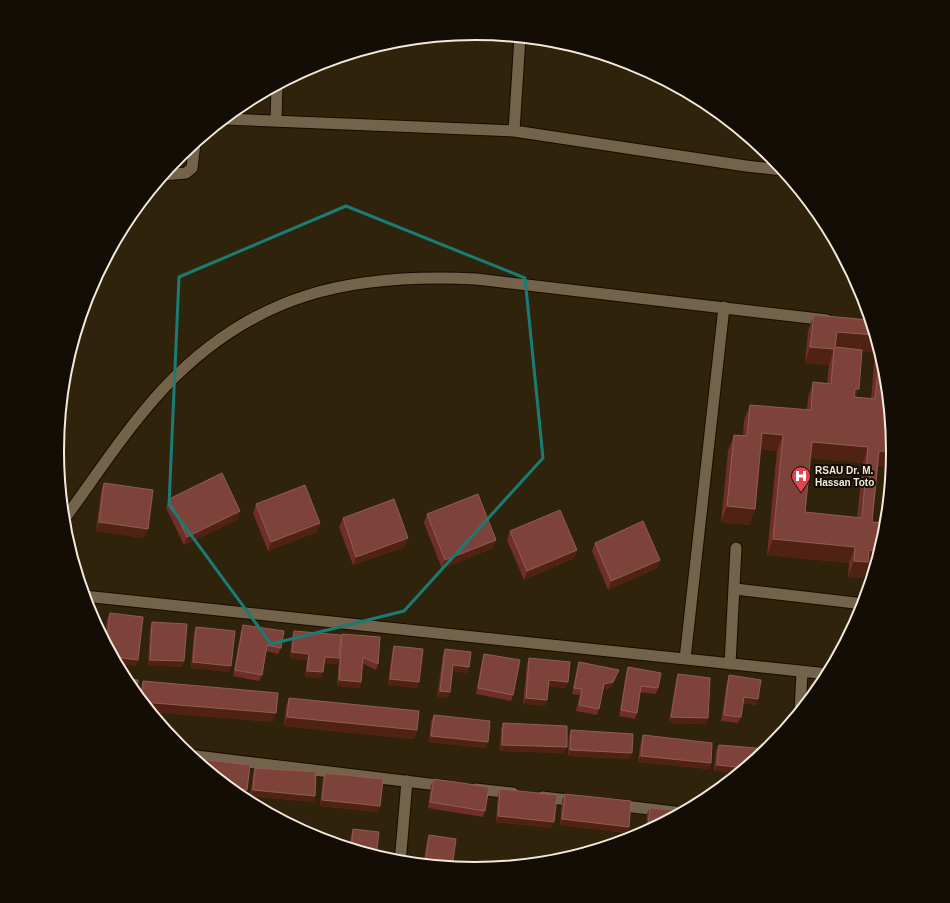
<svg xmlns="http://www.w3.org/2000/svg" width="950" height="903" viewBox="0 0 950 903" font-family="Arial,sans-serif">
<style>
.lines{fill:none;stroke-linecap:round;stroke-linejoin:round}
.service-casing{stroke:#180b00;stroke-width:13}
.minor-casing{stroke:#180b00;stroke-width:13}
.service{stroke:#73634b;stroke-width:11}
.minor{stroke:#73634b;stroke-width:11}
.wall{fill:#6f2f28;fill-rule:evenodd}
.shaded-wall{fill:#502214}
.building{fill:#7d433b;stroke:#905d54;fill-rule:evenodd}
.marked{fill:none;stroke:#1a7c74;stroke-width:3;stroke-linejoin:round}
.labels{text-anchor:middle;stroke-width:4;stroke-linejoin:round;paint-order:stroke}
.poi-label{font-size:10px;font-weight:bold;fill:#f3eadc;stroke:#130d05;text-anchor:start}
.rim{fill:none;stroke:#f3eadc;stroke-width:2}
</style>
<rect width="100%" height="100%" fill="#30230c"/>
<g class="lines">
<!-- service casing -->
<g class="service-casing">
<path id="service" d="M 735,589 L 864,604
M 730,664 L 736,548
M 400,863 L 407,781"/>
</g>
<!-- minor casing -->
<g class="minor-casing">
<path id="minor" d="M 224,119 L 514,131 L 746,166 L 783,170
M 276,121 L 277,85
M 514,131 L 520,37
M 163,175 L 186,173 L 192,168 L 195,143
M 63,521 C 96,476 126,429 164,388 C 254,293 350,273 476,279 L 827,320
M 84,596 L 828,674
M 685,659 L 724,307
M 800,712 L 802,672
M 188,755 L 446,786
M 475,789 L 513,793
M 542,797 L 577,801
M 616,805 L 683,813"/>
</g>
<!-- service -->
<use href="#service" class="service"/>
<!-- minor -->
<use href="#minor" class="minor"/>
</g>
<!-- wall -->
<path class="wall" d="M 814,315 L 870,320 L 886,370 L 878,467 L 867,566 L 863,578 L 848,577 L 849,563 L 767,555 L 777,451 L 760,449 L 755,509 L 749,525 L 721,522 L 728,451 L 734,435 L 743,436 L 744,421 L 750,405 L 807,410 L 808,398 L 813,382 L 827,383 L 829,365 L 805,363 L 808,331 ZM 862,351 L 875,352 L 871,399 L 856,397 ZM 810,458 L 863,463 L 857,518 L 805,512 Z
M 104,483 L 144,538 L 96,531 L 101,492 Z
M 169,499 L 240,511 L 237,520 L 184,545 L 166,508 Z
M 256,504 L 320,523 L 317,532 L 268,551 L 253,513 Z
M 427,514 L 496,540 L 493,548 L 442,569 L 424,523 Z
M 343,518 L 405,547 L 353,565 L 339,527 Z
M 510,531 L 577,550 L 574,558 L 524,580 L 507,540 Z
M 595,543 L 660,560 L 657,568 L 608,590 L 592,551 Z
M 110,613 L 136,666 L 116,663 L 105,642 L 107,619 Z
M 152,622 L 182,667 L 148,665 L 150,628 Z
M 243,625 L 281,648 L 278,654 L 266,651 L 262,675 L 259,681 L 233,676 L 241,631 Z
M 196,627 L 229,672 L 191,668 L 194,633 Z
M 294,631 L 341,637 L 342,634 L 378,664 L 376,670 L 362,663 L 361,682 L 359,688 L 337,686 L 339,659 L 337,664 L 324,663 L 321,678 L 305,677 L 307,660 L 290,658 L 292,637 Z
M 394,646 L 419,682 L 417,688 L 388,685 L 392,652 Z
M 445,649 L 469,667 L 467,673 L 453,671 L 448,698 L 437,697 L 443,655 Z
M 484,654 L 513,695 L 511,701 L 476,694 L 482,660 Z
M 529,658 L 566,688 L 548,686 L 545,706 L 523,704 L 527,664 Z
M 579,662 L 619,670 L 611,688 L 603,689 L 599,709 L 597,715 L 576,711 L 580,695 L 572,694 L 577,668 Z
M 628,667 L 658,688 L 656,694 L 640,692 L 637,713 L 635,719 L 619,716 L 626,673 Z
M 678,674 L 706,724 L 669,723 L 676,680 Z
M 729,675 L 756,705 L 743,703 L 741,717 L 738,723 L 721,721 L 727,681 Z
M 143,681 L 273,722 L 150,712 L 139,699 L 140,690 Z
M 289,698 L 417,730 L 414,739 L 284,726 L 286,706 Z
M 434,715 L 486,748 L 429,742 L 431,721 Z
M 503,723 L 564,753 L 500,751 L 501,729 Z
M 571,730 L 630,759 L 568,756 L 569,736 Z
M 643,735 L 711,763 L 709,769 L 638,762 L 641,741 Z
M 719,745 L 768,749 L 714,771 L 716,750 Z
M 255,768 L 315,796 L 313,802 L 250,796 L 253,774 Z
M 325,773 L 378,812 L 320,806 L 323,779 Z
M 434,779 L 485,811 L 483,817 L 428,808 L 431,785 Z
M 500,789 L 552,828 L 496,822 L 498,795 Z
M 565,794 L 629,827 L 626,833 L 560,825 L 562,800 Z
M 650,808 L 686,811 L 646,832 L 647,813 Z
M 353,829 L 376,857 L 349,849 L 351,835 Z
M 429,835 L 452,868 L 423,865 L 427,841 Z"/>
<!-- shaded-wall -->
<path class="shaded-wall" d="M 837,332 L 875,335 L 878,345 L 875,352 L 831,348 Z
M 810,347 L 834,349 L 829,365 L 805,363 Z
M 855,389 L 859,389 L 853,405 Z
M 762,433 L 783,435 L 777,451 L 756,449 Z
M 812,442 L 868,447 L 863,463 L 806,458 Z
M 879,451 L 893,452 L 892,468 L 873,466 Z
M 727,506 L 755,509 L 749,525 L 721,522 Z
M 240,511 L 237,520 L 184,545 L 187,537 Z
M 99,522 L 148,529 L 144,538 L 96,531 Z
M 320,523 L 317,532 L 268,551 L 271,542 Z
M 408,538 L 405,547 L 353,565 L 356,557 Z
M 773,539 L 855,547 L 849,563 L 767,555 Z
M 496,540 L 493,548 L 442,569 L 445,560 Z
M 577,550 L 574,558 L 524,580 L 527,571 Z
M 869,550 L 880,551 L 875,567 L 867,566 L 863,578 L 848,577 L 854,561 Z
M 660,560 L 657,568 L 608,590 L 611,581 Z
M 292,652 L 309,654 L 307,660 L 290,658 Z
M 113,657 L 138,660 L 136,666 L 116,663 Z
M 325,657 L 339,658 L 337,664 L 323,663 Z
M 150,660 L 184,661 L 182,667 L 148,665 Z
M 193,662 L 231,666 L 229,672 L 191,668 Z
M 453,665 L 469,667 L 467,673 L 451,671 Z
M 619,670 L 611,688 L 602,690 L 604,684 Z
M 307,671 L 323,672 L 321,678 L 305,677 Z
M 390,679 L 419,682 L 417,688 L 388,685 Z
M 339,680 L 361,682 L 359,688 L 337,686 Z
M 549,680 L 568,682 L 566,688 L 547,686 Z
M 440,691 L 450,692 L 448,698 L 437,697 Z
M 744,697 L 758,699 L 756,705 L 741,703 Z
M 526,698 L 547,700 L 545,706 L 523,704 Z
M 142,702 L 276,713 L 273,722 L 150,712 Z
M 287,717 L 417,730 L 414,739 L 284,726 Z
M 671,717 L 708,718 L 706,724 L 669,723 Z
M 431,736 L 488,742 L 486,748 L 429,742 Z
M 502,745 L 567,747 L 564,753 L 500,751 Z
M 570,750 L 632,753 L 630,759 L 568,756 Z
M 641,756 L 711,763 L 709,769 L 638,762 Z
M 717,765 L 746,768 L 739,774 L 714,771 Z
M 228,787 L 247,790 L 245,796 L 237,795 Z
M 253,790 L 315,796 L 313,802 L 250,796 Z
M 322,800 L 380,806 L 378,812 L 320,806 Z
M 498,816 L 554,822 L 552,828 L 496,822 Z
M 562,819 L 629,827 L 626,833 L 560,825 Z
M 648,826 L 657,827 L 646,832 Z"/>
<!-- building -->
<path class="building" d="M 814,315 L 870,320 L 875,335 L 837,332 L 835,347 L 862,350 L 859,389 L 855,389 L 854,397 L 875,399 L 880,351 L 886,370 L 887,390 L 886,401 L 889,401 L 894,452 L 879,451 L 872,522 L 886,523 L 885,533 L 880,551 L 869,550 L 868,562 L 854,561 L 855,547 L 773,539 L 783,435 L 762,433 L 755,509 L 727,506 L 734,435 L 747,436 L 750,405 L 811,410 L 813,382 L 831,384 L 834,349 L 810,347 ZM 812,442 L 868,447 L 862,518 L 805,512 Z
M 222,473 L 240,511 L 187,537 L 169,499 Z
M 104,483 L 153,490 L 148,529 L 99,522 Z
M 305,485 L 320,523 L 271,542 L 256,504 Z
M 478,494 L 496,540 L 445,560 L 427,514 Z
M 394,499 L 408,538 L 356,557 L 343,518 Z
M 560,510 L 577,550 L 527,571 L 510,531 Z
M 643,521 L 660,560 L 611,581 L 595,543 Z
M 88,610 L 95,611 L 94,623 L 88,611 Z
M 110,613 L 143,617 L 138,660 L 113,657 L 106,645 Z
M 152,622 L 187,624 L 184,661 L 150,660 Z
M 243,625 L 284,631 L 281,648 L 267,645 L 262,675 L 235,670 Z
M 196,627 L 235,631 L 231,666 L 193,662 Z
M 294,631 L 341,635 L 339,658 L 325,657 L 323,672 L 307,671 L 309,654 L 292,652 Z
M 342,634 L 380,637 L 378,664 L 363,657 L 361,682 L 339,680 Z
M 394,646 L 423,649 L 419,682 L 390,679 Z
M 445,649 L 471,652 L 469,667 L 453,665 L 450,692 L 440,691 Z
M 484,654 L 520,660 L 513,695 L 478,688 Z
M 529,658 L 570,662 L 568,682 L 549,680 L 547,700 L 526,698 Z
M 579,662 L 619,670 L 613,682 L 604,684 L 599,709 L 579,705 L 582,689 L 574,688 Z
M 628,667 L 661,673 L 658,688 L 641,686 L 637,713 L 621,710 Z
M 678,674 L 710,678 L 708,718 L 671,717 Z
M 729,675 L 761,680 L 758,699 L 744,697 L 741,717 L 724,715 Z
M 124,679 L 138,680 L 137,696 L 127,684 Z
M 143,681 L 278,693 L 276,713 L 142,702 Z
M 289,698 L 419,711 L 417,730 L 287,717 Z
M 434,715 L 490,721 L 488,742 L 431,736 Z
M 503,723 L 567,726 L 567,747 L 502,745 Z
M 571,730 L 633,734 L 632,753 L 570,750 Z
M 643,735 L 712,743 L 711,763 L 641,756 Z
M 719,745 L 768,749 L 746,768 L 717,765 Z
M 192,758 L 250,765 L 247,790 L 228,787 Z
M 255,768 L 316,772 L 315,796 L 253,790 Z
M 325,773 L 383,779 L 380,806 L 322,800 Z
M 434,779 L 489,787 L 485,811 L 430,802 Z
M 500,789 L 557,795 L 554,822 L 498,816 Z
M 565,794 L 631,801 L 629,827 L 562,819 Z
M 650,808 L 686,811 L 657,827 L 648,826 Z
M 353,829 L 379,832 L 376,857 L 351,849 Z
M 429,835 L 456,839 L 452,868 L 425,865 Z"/>
<!-- marked area -->
<path class="marked" d="M 346,206 L 525,278 L 543,458 L 404,611 L 271,644 L 169,505 L 179,277 Z"/>
<!-- icons -->
<defs>
<g id="hospital-pin" transform="scale(1)"><path d="M0 17L-7.5 6A9.5 9.5 0 1 1 7.5 6Z" fill="#e0444e" stroke="#130d05"/><path d="M-5-5h3v3.5h4V-5h3V5h-3V1.5h-4V5h-3Z" fill="#fff"/></g>
</defs>
<g fill-rule="evenodd">
<use href="#hospital-pin" x="801" y="476"/>
</g>
<g class="labels">
<!-- poi labels -->
<g class="poi-label">
<text x="815" y="474">RSAU Dr. M.<tspan x="815" dy="12">Hassan Toto</tspan></text>
</g>
</g>
<!-- crop -->
<path d="M0 0H950V903H0ZM64 451a411 411 0 1 1 822 0a411 411 0 1 1-822 0Z" fill="#130d05" fill-rule="evenodd"/>
<path class="rim" d="M64 451a411 411 0 1 1 822 0a411 411 0 1 1-822 0Z"/>
</svg>
